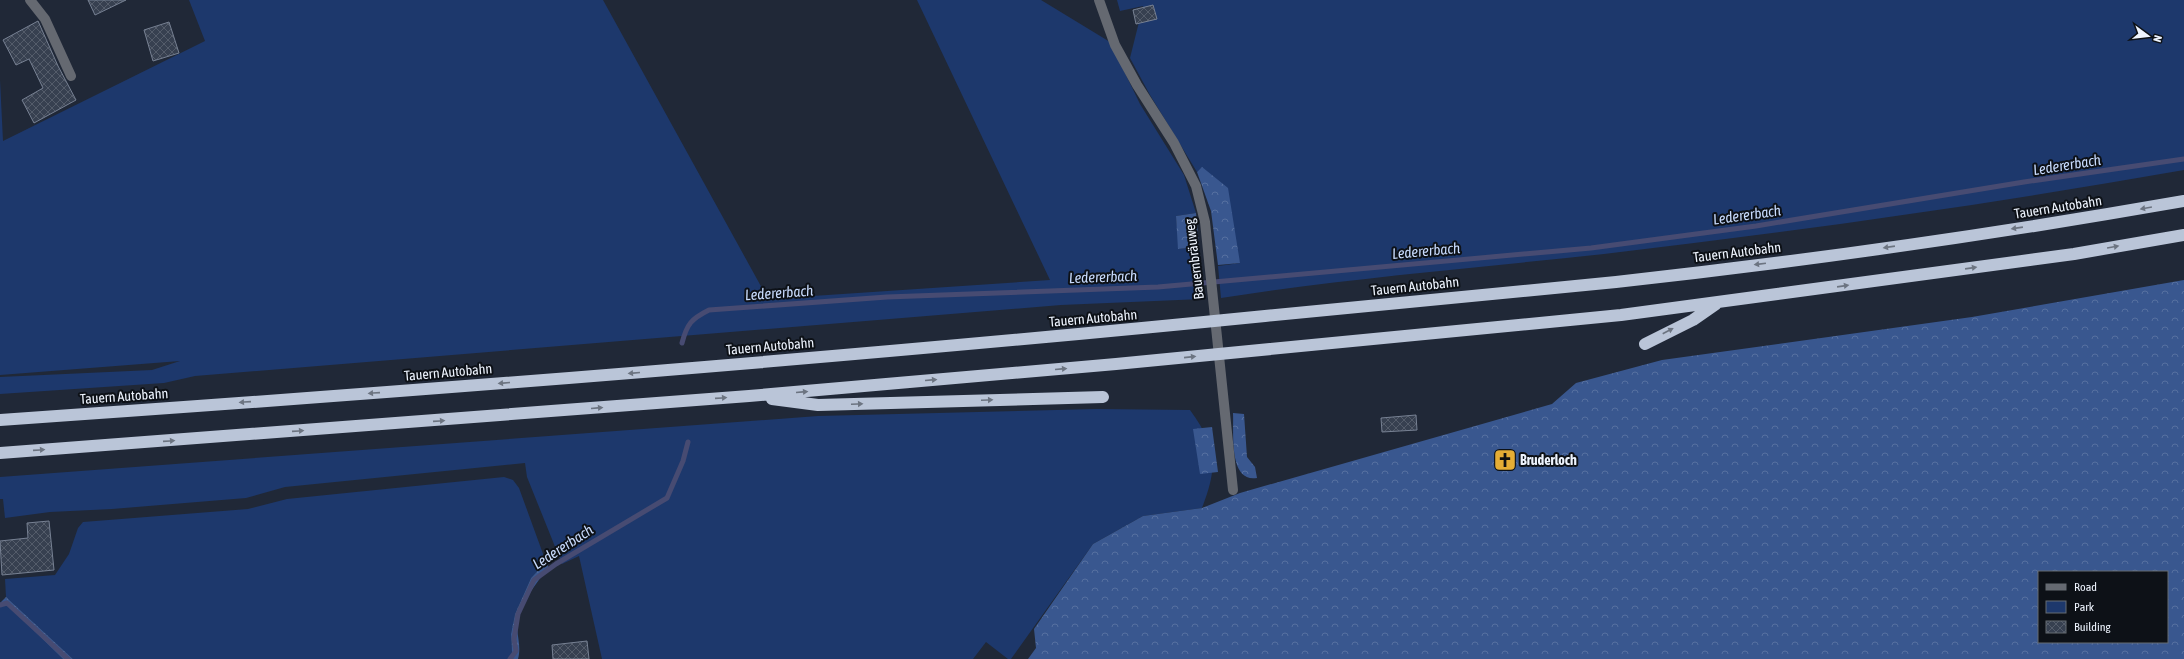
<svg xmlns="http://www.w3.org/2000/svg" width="2184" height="659" viewBox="0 0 2184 659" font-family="'Asap Condensed',sans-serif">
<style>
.green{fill:#1d386c}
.forest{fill:url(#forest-crowns);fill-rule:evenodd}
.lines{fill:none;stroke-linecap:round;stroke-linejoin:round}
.stream{stroke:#474b72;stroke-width:5}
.building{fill:url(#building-cross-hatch);stroke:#778193}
.minor{stroke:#656971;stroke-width:10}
.highway{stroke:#bac5d8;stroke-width:12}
.oneway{fill:#6c7481}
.labels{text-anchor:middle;stroke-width:4;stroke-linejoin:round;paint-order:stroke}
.street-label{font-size:14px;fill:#eef4fe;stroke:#0d1117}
.poi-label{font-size:14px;font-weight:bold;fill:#eef4fe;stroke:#0d1117;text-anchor:start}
.water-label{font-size:15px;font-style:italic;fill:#c9dcfe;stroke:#0d1117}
</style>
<defs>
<pattern id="forest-crowns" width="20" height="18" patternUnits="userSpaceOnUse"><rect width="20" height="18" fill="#39578f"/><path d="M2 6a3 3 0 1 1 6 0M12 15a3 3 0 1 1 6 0" fill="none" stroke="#5670a0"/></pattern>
<pattern id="building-cross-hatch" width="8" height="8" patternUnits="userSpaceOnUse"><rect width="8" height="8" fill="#374050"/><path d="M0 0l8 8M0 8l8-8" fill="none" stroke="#545c6a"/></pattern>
</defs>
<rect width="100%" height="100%" fill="#202837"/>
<!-- green -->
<path class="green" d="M 189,0 L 603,0 L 768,299 L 1050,280 L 917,0 L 1041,0 L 1110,42 L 1140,104 L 1184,175 L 1196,213 L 1176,216 L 1179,249 L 1199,247 L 1202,299 L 1061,305 L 195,376 L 164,383 L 0,394 L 0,377 L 152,370 L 180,361 L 0,375 L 0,80 L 3,141 L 205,41 Z
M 1117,0 L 2184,0 L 2184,170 C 1992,204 1798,231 1604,254 C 1476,268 1348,278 1221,298 L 1218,266 L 1240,263 L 1202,168 L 1197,172 L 1150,95 L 1130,58 L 1143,6 L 1120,11 Z
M 1096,409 L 1190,410 C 1217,447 1218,467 1202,508 L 1143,516 L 1093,544 L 1011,659 L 1008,659 L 986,642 L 973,659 L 602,659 L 579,556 L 562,564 L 527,477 L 525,463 L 285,487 L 246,498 L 112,509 L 50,512 L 5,518 L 3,499 L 0,499 L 0,477 L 818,416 Z
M 504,477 L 513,480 L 519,488 L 546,562 L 531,578 L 515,614 L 511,634 L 512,653 L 509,659 L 73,659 L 6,597 L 5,579 L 55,575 L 69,554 L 78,528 L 83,522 L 248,509 L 287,499 Z
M 0,603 L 7,603 L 63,659 L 0,659 Z"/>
<!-- forest -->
<path class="forest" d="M 1202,167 L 1228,188 L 1240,263 L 1218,265 L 1211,211 L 1197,172 Z
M 1196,213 L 1199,247 L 1178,249 L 1176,216 Z
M 2184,280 L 2184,659 L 1028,659 L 1036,648 L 1034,629 L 1093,544 L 1143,516 L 1202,508 L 1240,493 L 1552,404 L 1576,383 L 1662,360 L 1972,317 ZM 2039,572 L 2167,572 L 2167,642 L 2039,642 Z
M 1233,413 L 1244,414 L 1247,457 L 1255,467 L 1257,478 C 1228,483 1234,432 1233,413 Z
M 1212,427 L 1218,472 L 1200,474 L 1193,429 Z
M 546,562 L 549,568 C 537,581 516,609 517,628 C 518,639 521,648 518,659 L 509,659 L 512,653 L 511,634 L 515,614 L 531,578 Z
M 6,597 L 73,659 L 63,659 L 7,604 L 0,603 Z"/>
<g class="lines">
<!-- stream -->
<path class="stream" d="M 682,343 C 687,324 691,319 709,310 L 887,297 L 1158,287 L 1591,248 L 1756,226 L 2024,182 L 2184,159
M 0,605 L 7,603 L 68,659
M 510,659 L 516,651 L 514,639 L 518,614 L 534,580 L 556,564 L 667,498 L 683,461 L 688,442"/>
</g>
<!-- building -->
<path class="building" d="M 88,0 L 126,0 L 95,15 Z
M 1153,5 L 1157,19 L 1136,24 L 1133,10 Z
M 38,21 L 58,66 L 76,100 L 34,123 L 22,100 L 43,88 L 29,59 L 16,65 L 3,40 Z
M 169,22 L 179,53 L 153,61 L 144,30 Z
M 1416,415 L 1417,430 L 1382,432 L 1381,418 Z
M 49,521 L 54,570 L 2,575 L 0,541 L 28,538 L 27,523 Z
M 587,641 L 589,659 L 553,659 L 552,645 Z"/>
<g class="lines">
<!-- minor -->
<path class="minor" d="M 30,0 L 45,19 L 71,76
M 1099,0 L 1115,45 L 1137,85 L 1174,143 L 1196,186 L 1205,222 L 1233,490"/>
<!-- highway -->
<path class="highway" d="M 1645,344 L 1693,320 L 1716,304
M 772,399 L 818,405 L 1103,397
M 0,420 C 422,391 844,358 1265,316 C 1382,305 1499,294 1616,282 C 1806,261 1996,234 2184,201
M 0,453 L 749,396 L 1116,364 L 1621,315 L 2074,254 L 2184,235"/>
</g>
<!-- one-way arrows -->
<defs><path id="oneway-solid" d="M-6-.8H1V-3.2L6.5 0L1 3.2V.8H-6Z"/></defs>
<g class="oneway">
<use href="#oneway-solid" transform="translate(2146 208) rotate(170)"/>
<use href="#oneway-solid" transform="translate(2017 228) rotate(172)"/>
<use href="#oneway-solid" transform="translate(1889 247) rotate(172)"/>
<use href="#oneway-solid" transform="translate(2113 247) rotate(-10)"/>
<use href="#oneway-solid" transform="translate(1760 264) rotate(173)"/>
<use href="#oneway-solid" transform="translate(1971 268) rotate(-8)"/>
<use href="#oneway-solid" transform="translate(1843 286) rotate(-8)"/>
<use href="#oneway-solid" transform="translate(1668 331) rotate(-28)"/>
<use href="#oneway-solid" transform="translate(1190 357) rotate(-6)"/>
<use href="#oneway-solid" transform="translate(1061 369) rotate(-5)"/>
<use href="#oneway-solid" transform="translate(634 373) rotate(175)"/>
<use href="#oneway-solid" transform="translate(931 380) rotate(-5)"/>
<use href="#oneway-solid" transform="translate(504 383) rotate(175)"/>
<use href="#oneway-solid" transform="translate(802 392) rotate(-5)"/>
<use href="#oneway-solid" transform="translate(374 393) rotate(176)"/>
<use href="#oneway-solid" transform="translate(721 398) rotate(-4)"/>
<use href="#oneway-solid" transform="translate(987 400) rotate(-2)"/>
<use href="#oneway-solid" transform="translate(245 402) rotate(176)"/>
<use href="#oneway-solid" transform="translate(857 404) rotate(-2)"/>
<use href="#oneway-solid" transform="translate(597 408) rotate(-5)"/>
<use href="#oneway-solid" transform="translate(439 421) rotate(-4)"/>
<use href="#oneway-solid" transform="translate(298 431) rotate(-4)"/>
<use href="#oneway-solid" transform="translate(169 441) rotate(-4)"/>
<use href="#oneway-solid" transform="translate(39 450) rotate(-4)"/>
</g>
<!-- icons -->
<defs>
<g id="church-square" transform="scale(1.15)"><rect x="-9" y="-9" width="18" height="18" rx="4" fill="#e5ad35" stroke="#0d1117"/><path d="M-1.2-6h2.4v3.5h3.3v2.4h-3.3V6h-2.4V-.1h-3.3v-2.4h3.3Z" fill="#111"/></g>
</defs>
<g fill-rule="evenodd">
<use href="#church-square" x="1505" y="460"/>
</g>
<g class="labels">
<!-- street labels -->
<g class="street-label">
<text transform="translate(2058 207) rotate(-9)" y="5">Tauern Autobahn</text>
<text transform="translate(1737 252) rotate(-7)" y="5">Tauern Autobahn</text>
<text transform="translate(1194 259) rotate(-97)" y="5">Bauernbräuweg</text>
<text transform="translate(1415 286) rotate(-6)" y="5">Tauern Autobahn</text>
<text transform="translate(1093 318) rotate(-5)" y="5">Tauern Autobahn</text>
<text transform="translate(770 346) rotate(-5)" y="5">Tauern Autobahn</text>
<text transform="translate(448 372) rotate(-5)" y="5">Tauern Autobahn</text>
<text transform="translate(124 396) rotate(-4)" y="5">Tauern Autobahn</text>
</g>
<!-- poi labels -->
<g class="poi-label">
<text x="1520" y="465">Bruderloch</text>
</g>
<!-- water labels -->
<g class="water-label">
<text transform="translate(2067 165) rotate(-9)" y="5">Ledererbach</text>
<text transform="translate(1747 215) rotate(-8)" y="5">Ledererbach</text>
<text transform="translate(1426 251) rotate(-5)" y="5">Ledererbach</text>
<text transform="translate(1103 277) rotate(-2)" y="5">Ledererbach</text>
<text transform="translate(779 293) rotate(-4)" y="5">Ledererbach</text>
<text transform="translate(563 547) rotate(-33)" y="5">Ledererbach</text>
</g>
</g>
<!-- legend -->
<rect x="2038" y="571" width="130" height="72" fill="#0d1117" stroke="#676c73"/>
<rect x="2046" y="584" width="20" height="6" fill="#656971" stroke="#676c73"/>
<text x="2074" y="591" font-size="12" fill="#eef4fe">Road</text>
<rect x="2046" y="601" width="20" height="12" fill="#1d386c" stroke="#676c73"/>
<text x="2074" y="611" font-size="12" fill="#eef4fe">Park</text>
<rect x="2046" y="621" width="20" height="12" fill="url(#building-cross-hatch)" stroke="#676c73"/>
<text x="2074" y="631" font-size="12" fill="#eef4fe">Building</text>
<!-- north arrow -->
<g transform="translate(2148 36) rotate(105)" stroke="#0d1117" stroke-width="3" paint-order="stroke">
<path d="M0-3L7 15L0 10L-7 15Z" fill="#eef4fe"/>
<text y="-6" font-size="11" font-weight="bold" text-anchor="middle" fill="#eef4fe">N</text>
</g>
</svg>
